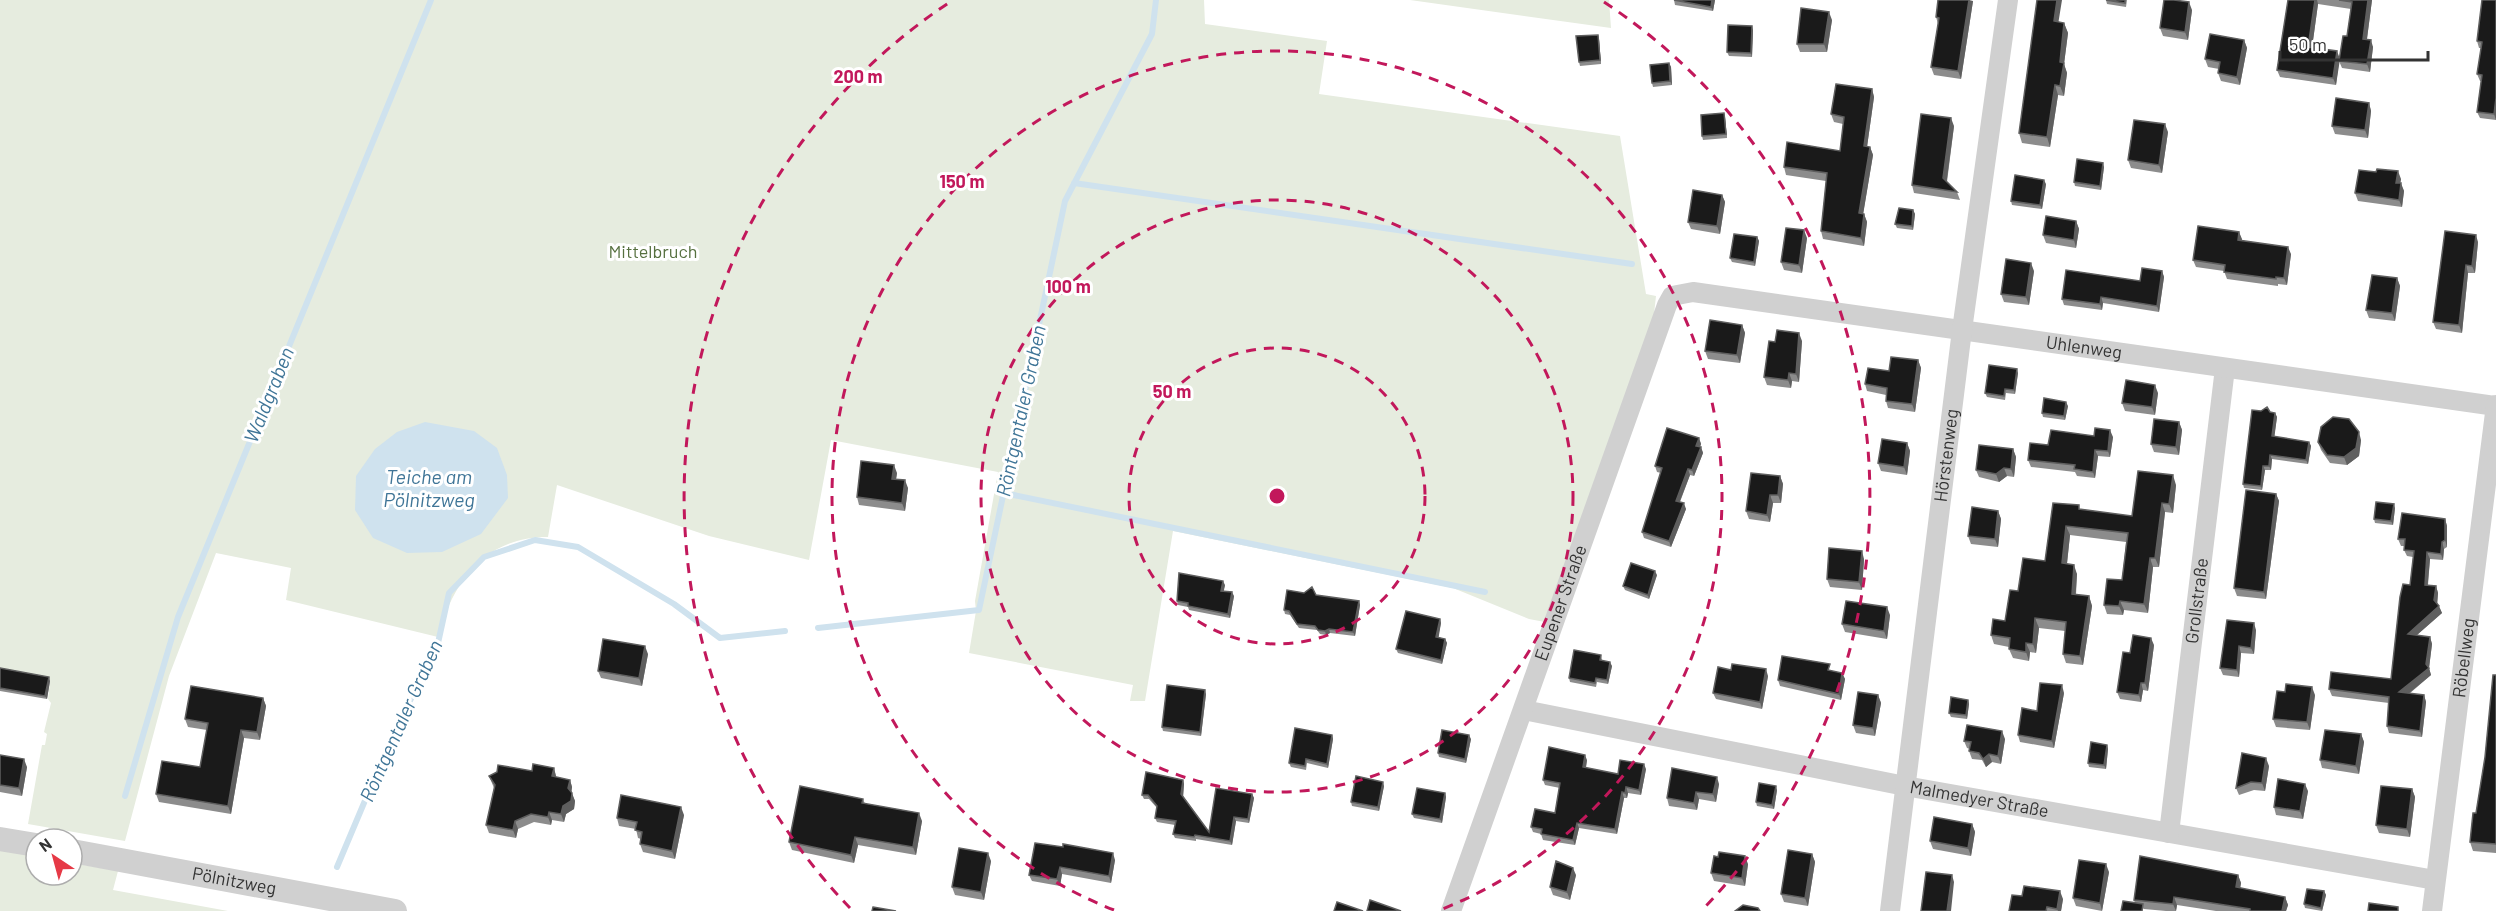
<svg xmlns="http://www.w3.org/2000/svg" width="2496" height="911" viewBox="0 0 2496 911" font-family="Barlow,sans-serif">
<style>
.green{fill:#e6ecdf}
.water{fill:#cfe2ee}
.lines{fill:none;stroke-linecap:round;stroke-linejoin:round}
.stream{stroke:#cfe2ee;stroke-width:6}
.minor{stroke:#d0d0d0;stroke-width:20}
.tertiary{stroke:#d0d0d0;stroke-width:24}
.wall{fill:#8c8c8c;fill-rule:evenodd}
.shaded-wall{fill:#5f5f5f}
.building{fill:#1a1a1a;stroke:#5f5f5f;stroke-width:1.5}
.ring{fill:none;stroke:#c2185b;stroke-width:3;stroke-dasharray:10 8}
.labels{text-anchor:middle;stroke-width:6;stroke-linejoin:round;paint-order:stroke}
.park-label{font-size:18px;fill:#56703f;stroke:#fff}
.street-label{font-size:18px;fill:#333;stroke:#fff}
.water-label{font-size:20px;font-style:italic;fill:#3f7597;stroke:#fff}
.centre{fill:#c2185b;stroke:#fff;stroke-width:3}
.ring-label{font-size:18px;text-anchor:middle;font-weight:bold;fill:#c2185b;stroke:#fff;stroke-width:6;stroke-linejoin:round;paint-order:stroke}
</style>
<rect width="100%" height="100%" fill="#fff"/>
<!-- green -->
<path class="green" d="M 0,0 L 1204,0 L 1205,24 L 1327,41 L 1319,94 L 1620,136 L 1646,294 L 1656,296 L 1653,323 L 1550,623 L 1529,619 L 1453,588 L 1173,531 L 1145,701 L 1130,701 L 1133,685 L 969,653 L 976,611 L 975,601 L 998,472 L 831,440 L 809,560 L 709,536 L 557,485 L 548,537 C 485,537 453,581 438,637 L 286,600 L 291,568 L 216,553 L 169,676 L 125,841 L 28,824 L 42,745 L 45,745 L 47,734 L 44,732 L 51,703 L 48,699 L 50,682 L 0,672 Z
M 1410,0 L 1609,0 L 1611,28 Z
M 0,849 L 36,856 L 36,875 L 72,875 L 72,863 L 118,871 L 113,890 L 228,911 L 0,911 Z"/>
<!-- water -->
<path class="water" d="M 425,422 L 474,431 L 497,448 L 507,475 L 508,498 L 481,534 L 442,552 L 407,553 L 373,538 L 355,510 L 356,476 L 375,449 L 397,432 Z"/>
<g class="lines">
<!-- stream -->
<path class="stream" d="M 1074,183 L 1632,264
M 1004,493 L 1485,592
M 818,628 L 979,610 L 1065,201 L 1152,34 L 1156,0
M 125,796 L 178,617 L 431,0
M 337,867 L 388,746 L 438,643 L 449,593 L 484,557 L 535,540 L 578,547 L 674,604 L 720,638 L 785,631"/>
<!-- minor -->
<g class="minor">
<path id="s1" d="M 1524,710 L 1905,786 L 2435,880"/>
<path id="s2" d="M 2169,833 L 2225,368"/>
<path id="s3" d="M 1451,911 L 1667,305 L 1672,296 L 1693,292 L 2496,406"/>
<path id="s4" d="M 1890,911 L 1962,330 L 2008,0"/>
<path id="s5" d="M 2432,911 L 2496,405"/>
</g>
<!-- tertiary -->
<g class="tertiary">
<path d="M 0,839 L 36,845"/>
<path id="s6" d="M 72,851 L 395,911"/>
</g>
</g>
<!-- wall -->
<path class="wall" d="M 1674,0 L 1715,0 L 1713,11 L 1675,5 Z
M 1938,0 L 1973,1 L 1961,79 L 1934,75 L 1931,67 L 1938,24 L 1936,17 Z
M 2106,0 L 2127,0 L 2126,7 L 2107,4 Z
M 2288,0 L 2372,0 L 2367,39 L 2373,47 L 2370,72 L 2342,68 L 2339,61 L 2336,85 L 2280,77 L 2277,70 ZM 2318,4 L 2351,9 L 2347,36 L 2339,59 L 2312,48 Z
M 2496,0 L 2496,120 L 2480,118 L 2477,112 L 2481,81 L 2480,81 L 2477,74 L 2481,48 L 2479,48 L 2477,41 Z
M 2192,10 L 2188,40 L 2163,36 L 2160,28 Z
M 1832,20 L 1827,52 L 1800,52 L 1797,44 Z
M 2059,22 L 2064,23 L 2068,33 L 2064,64 L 2067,73 L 2064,96 L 2058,95 L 2050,147 L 2022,143 L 2019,133 Z
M 1753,30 L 1752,57 L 1729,56 L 1727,52 Z
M 1598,35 L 1599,39 L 1601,64 L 1580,66 L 1579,62 Z
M 2244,40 L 2247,48 L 2240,85 L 2221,81 L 2218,73 L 2219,69 L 2208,67 L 2205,59 Z
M 1669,63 L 1671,67 L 1672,85 L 1653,87 L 1652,83 Z
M 1872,89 L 1874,97 L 1867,147 L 1870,147 L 1873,155 L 1863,214 L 1864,214 L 1867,222 L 1864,246 L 1823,239 L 1821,231 L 1826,181 L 1786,175 L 1784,167 L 1840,151 L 1843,124 L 1834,122 L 1831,114 Z
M 2369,103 L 2371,111 L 2368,138 L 2335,134 L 2332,126 Z
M 1725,117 L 1727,138 L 1703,140 L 1702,136 Z
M 1954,126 L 1947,182 L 1957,192 L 1960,200 L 1914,193 L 1912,185 Z
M 2168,132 L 2162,173 L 2131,168 L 2128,160 Z
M 2104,167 L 2101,190 L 2075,186 L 2074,182 Z
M 2401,179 L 2400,183 L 2404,191 L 2402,207 L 2358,201 L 2355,193 Z
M 2046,184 L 2042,209 L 2012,205 L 2011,201 Z
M 1722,195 L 1725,202 L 1720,234 L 1691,229 L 1688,222 Z
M 1913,210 L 1915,214 L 1913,230 L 1897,228 L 1895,224 Z
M 2076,221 L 2079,229 L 2076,248 L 2046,243 L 2043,235 Z
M 2239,232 L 2242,241 L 2291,254 L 2287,285 L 2278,284 L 2278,286 L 2227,279 L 2224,271 L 2196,267 L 2193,260 Z
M 1757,237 L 1759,241 L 1755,266 L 1732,262 L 1730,258 Z
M 1807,238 L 1802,273 L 1784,270 L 1781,262 Z
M 2478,242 L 2475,273 L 2468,273 L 2462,333 L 2436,329 L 2433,322 Z
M 2034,271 L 2029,305 L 2004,302 L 2001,294 Z
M 2162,271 L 2164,277 L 2159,312 L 2103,303 L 2102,310 L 2064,305 L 2062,299 L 2140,281 Z
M 2397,278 L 2400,286 L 2395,321 L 2369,318 L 2366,310 Z
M 1742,325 L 1745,333 L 1740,363 L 1708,359 L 1705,351 Z
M 1802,341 L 1799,382 L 1792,381 L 1791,388 L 1767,385 L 1764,377 L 1775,342 Z
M 1918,360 L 1921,368 L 1915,412 L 1888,408 L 1886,401 L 1886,395 L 1867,391 L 1865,384 L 1889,371 Z
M 2018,373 L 2015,394 L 2006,393 L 2005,400 L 1987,397 L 1985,393 Z
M 2158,393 L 2155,415 L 2125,411 L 2122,403 Z
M 2068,406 L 2065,420 L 2043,417 L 2042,413 Z
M 2270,412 L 2275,413 L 2277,417 L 2274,437 L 2309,442 L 2311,446 L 2308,464 L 2272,459 L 2271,470 L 2265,470 L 2262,490 L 2244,488 L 2243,484 Z
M 2179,422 L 2182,430 L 2179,455 L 2154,452 L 2151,444 Z
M 2094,436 L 2113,437 L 2110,457 L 2098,456 L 2095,478 L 2077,476 L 2075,472 L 2031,467 L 2028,460 L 2048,445 Z
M 1699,438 L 1701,444 L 1700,447 L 1701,447 L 1703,453 L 1694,476 L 1690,475 L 1680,502 L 1686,509 L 1671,547 L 1644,538 L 1642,532 L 1661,473 L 1657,472 L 1655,466 Z
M 2361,440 L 2359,456 L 2347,465 L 2330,463 L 2321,450 L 2318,442 Z
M 1907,443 L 1910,451 L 1907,475 L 1881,471 L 1878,463 Z
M 2013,449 L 2016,457 L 2014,477 L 2007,476 L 1999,482 L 1979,477 L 1976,470 Z
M 897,473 L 896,479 L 908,488 L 905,511 L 859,505 L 857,497 Z
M 1780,476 L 1783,484 L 1781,503 L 1773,503 L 1770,522 L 1749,519 L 1746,511 Z
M 2176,485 L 2173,513 L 2165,512 L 2159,567 L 2153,567 L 2148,613 L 2124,610 L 2123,615 L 2107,614 L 2104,605 L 2122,580 L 2126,542 L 2070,535 L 2067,564 L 2077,574 L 2076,595 L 2089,596 L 2092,606 L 2083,665 L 2066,663 L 2063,654 L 2065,631 L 2039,628 L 2036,653 L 2030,652 L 2029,661 L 2013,658 L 2009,649 L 2009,647 L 1994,644 L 1991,635 L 2005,621 L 2018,591 L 2045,561 L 2053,503 L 2081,510 L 2132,516 Z
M 2276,494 L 2279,501 L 2266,599 L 2237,596 L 2234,588 Z
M 2395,508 L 2393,525 L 2375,523 L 2374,519 Z
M 1998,511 L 2001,519 L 1998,547 L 1971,544 L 1968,536 Z
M 2445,519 L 2447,526 L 2447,547 L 2444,549 L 2443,560 L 2430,559 L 2428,585 L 2436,586 L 2438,593 L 2437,603 L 2442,613 L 2417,635 L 2430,637 L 2432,644 L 2429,668 L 2431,675 L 2409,694 L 2424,695 L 2426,702 L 2422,737 L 2389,733 L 2387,726 L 2389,703 L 2332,696 L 2329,689 L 2391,679 L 2410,585 L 2413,557 L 2407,556 L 2404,550 L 2405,546 L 2401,546 L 2398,539 Z
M 1864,559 L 1862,590 L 1830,587 L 1827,579 Z
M 1657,575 L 1649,599 L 1625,590 L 1623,586 Z
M 1225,585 L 1223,592 L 1234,596 L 1230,618 L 1189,610 L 1188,607 L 1178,605 L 1177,601 Z
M 1316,595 L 1359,601 L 1360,605 L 1355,636 L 1330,633 L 1326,635 L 1320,634 L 1317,630 L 1299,628 L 1290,615 L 1285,614 L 1284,610 Z
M 1890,615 L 1887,639 L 1845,632 L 1842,624 Z
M 1440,619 L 1441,623 L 1438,637 L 1445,639 L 1447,643 L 1442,664 L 1398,653 L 1396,649 Z
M 2227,620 L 2256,630 L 2254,654 L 2241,653 L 2239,677 L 2223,675 L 2220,668 Z
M 2154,645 L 2148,691 L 2143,690 L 2141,702 L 2120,699 L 2117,692 Z
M 648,654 L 642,686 L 601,678 L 598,671 Z
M 1601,655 L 1602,660 L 1612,666 L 1608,684 L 1597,682 L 1596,687 L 1570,682 L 1569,678 Z
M 0,668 L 50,681 L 47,699 L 0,691 Z
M 1731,670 L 1768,676 L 1762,709 L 1716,699 L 1713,693 Z
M 1842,673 L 1845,679 L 1841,700 L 1780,686 L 1778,680 Z
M 2496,675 L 2496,853 L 2473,851 L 2470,842 L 2476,813 L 2485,757 Z
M 2064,693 L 2054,748 L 2020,742 L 2018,735 Z
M 1206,694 L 1201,736 L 1163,731 L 1162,727 Z
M 1878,695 L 1881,703 L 1875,736 L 1856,733 L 1853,725 Z
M 2315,695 L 2310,730 L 2276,727 L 2273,719 Z
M 263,698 L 266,706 L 260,740 L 244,738 L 231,814 L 159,802 L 156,794 L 200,767 L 207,730 L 188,727 L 185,719 Z
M 1968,700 L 1969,704 L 1967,719 L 1951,717 L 1949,713 Z
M 2361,734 L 2364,742 L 2359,774 L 2322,768 L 2320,760 Z
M 1332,735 L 1333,739 L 1328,768 L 1307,763 L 1306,770 L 1291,767 L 1289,763 Z
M 1471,739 L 1466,763 L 1439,757 L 1438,753 Z
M 2005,739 L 2001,764 L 1992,762 L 1986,767 L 1982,760 L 1972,759 L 1969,751 L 1970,749 L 1967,748 L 1964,741 Z
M 2107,745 L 2108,749 L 2106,769 L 2089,767 L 2088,763 Z
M 0,755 L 27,767 L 22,796 L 0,792 Z
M 1587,760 L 1586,768 L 1618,774 L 1646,769 L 1641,795 L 1628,793 L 1627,798 L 1624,798 L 1617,834 L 1579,828 L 1575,845 L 1543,840 L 1541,834 L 1533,832 L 1531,827 L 1555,813 L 1560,788 L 1545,785 L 1543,780 Z
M 2269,766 L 2265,791 L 2254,790 L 2239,795 L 2236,788 Z
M 554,768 L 556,777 L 570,780 L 572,787 L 571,792 L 575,801 L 574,809 L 566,814 L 564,822 L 552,820 L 551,825 L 534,822 L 518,829 L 516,838 L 489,833 L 486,825 L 494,788 L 489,776 L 497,772 L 532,771 Z
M 1183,780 L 1184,784 L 1183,796 L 1209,832 L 1252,794 L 1254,798 L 1249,823 L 1236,821 L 1232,845 L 1196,839 L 1196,841 L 1175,838 L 1173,834 L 1175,825 L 1157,822 L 1155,818 L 1157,808 L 1149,799 L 1144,799 L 1142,795 Z
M 1719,784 L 1716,802 L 1699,799 L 1697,810 L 1669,806 L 1667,798 Z
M 1384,786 L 1379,811 L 1352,806 L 1351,802 Z
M 2412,789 L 2415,797 L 2410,837 L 2379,833 L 2376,825 Z
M 1777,790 L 1774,809 L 1757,806 L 1756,802 Z
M 2308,791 L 2303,819 L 2276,815 L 2274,807 Z
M 1445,793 L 1446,797 L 1442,823 L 1414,818 L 1412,814 Z
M 863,799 L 865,804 L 922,821 L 916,855 L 858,845 L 854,863 L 792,850 L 789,842 Z
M 684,815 L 675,859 L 643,852 L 640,844 L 641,839 L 638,838 L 636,829 L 619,826 L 617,818 Z
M 1972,824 L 1975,832 L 1971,856 L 1933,849 L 1930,841 Z
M 1035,843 L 1115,860 L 1111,883 L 1062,874 L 1060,886 L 1032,881 L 1029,875 Z
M 1812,854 L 1815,862 L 1808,906 L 1784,902 L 1781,894 Z
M 991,861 L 984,900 L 955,895 L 952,887 Z
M 1748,864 L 1745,886 L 1714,881 L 1711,873 Z
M 2109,872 L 2102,911 L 2076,906 L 2073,898 Z
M 1576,875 L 1570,900 L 1553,895 L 1550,887 Z
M 2238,875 L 2241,883 L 2240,888 L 2285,897 L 2288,905 L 2286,911 L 2216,911 L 2177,905 L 2176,911 L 2166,911 L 2144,909 L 2135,903 L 2134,900 Z
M 2324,891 L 2326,895 L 2322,911 L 2305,908 L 2304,904 Z
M 2063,899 L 2061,911 L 2009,911 Z"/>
<!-- shaded-wall -->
<path class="shaded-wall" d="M 1712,0 L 1715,0 L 1713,11 L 1711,7 Z
M 1969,0 L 1973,1 L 1961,79 L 1958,71 Z
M 2057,0 L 2062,0 L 2057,31 L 2054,21 Z
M 2315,0 L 2317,0 L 2318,4 L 2311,55 L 2308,47 Z
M 2368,0 L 2372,0 L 2366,46 L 2363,39 Z
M 2189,2 L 2192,10 L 2188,40 L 2185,32 Z
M 1829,12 L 1832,20 L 1827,52 L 1824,44 Z
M 2064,23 L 2068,33 L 2064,64 L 2067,73 L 2064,96 L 2060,86 L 2060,62 Z
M 1752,26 L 1753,30 L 1752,57 L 1751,53 Z
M 1598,35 L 1599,39 L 1601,64 L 1600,60 Z
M 2244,40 L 2247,48 L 2240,85 L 2237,77 Z
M 2371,40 L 2373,47 L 2370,72 L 2367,64 Z
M 2337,51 L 2340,59 L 2336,85 L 2333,78 Z
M 1669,63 L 1671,67 L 1672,85 L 1670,81 Z
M 2055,85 L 2058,95 L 2050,147 L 2047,137 Z
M 1872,89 L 1874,97 L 1866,154 L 1864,146 Z
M 2496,98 L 2496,120 L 2494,114 Z
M 2369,103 L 2371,111 L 2368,138 L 2365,130 Z
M 1724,113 L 1725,117 L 1727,138 L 1726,134 Z
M 1951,118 L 1954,126 L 1946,186 L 1943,178 Z
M 2165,124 L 2168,132 L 2162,173 L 2159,165 Z
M 1870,147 L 1873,155 L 1862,221 L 1859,213 Z
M 2103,163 L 2104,167 L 2101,190 L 2100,186 Z
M 2398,171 L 2401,179 L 2399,191 L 2396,183 Z
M 2044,180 L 2046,184 L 2042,209 L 2040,205 Z
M 2401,183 L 2404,191 L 2402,207 L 2399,200 Z
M 1722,195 L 1725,202 L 1720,234 L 1717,226 Z
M 1913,210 L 1915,214 L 1913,230 L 1912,226 Z
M 1864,214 L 1867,222 L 1864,246 L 1861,238 Z
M 2076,221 L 2079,229 L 2076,248 L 2074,240 Z
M 1804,230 L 1807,238 L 1802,273 L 1799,265 Z
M 2239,232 L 2242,239 L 2241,247 L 2238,240 Z
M 2476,235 L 2478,242 L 2475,273 L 2472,266 Z
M 1757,237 L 1759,241 L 1755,266 L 1754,262 Z
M 2288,247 L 2291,254 L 2287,285 L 2284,278 Z
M 2031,263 L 2034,271 L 2029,305 L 2026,297 Z
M 2466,265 L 2468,273 L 2462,333 L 2459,325 Z
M 2162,271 L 2164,277 L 2159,312 L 2157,306 Z
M 2397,278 L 2400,286 L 2395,321 L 2392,313 Z
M 2101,297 L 2103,303 L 2102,310 L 2100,304 Z
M 1742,325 L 1745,333 L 1740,363 L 1737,355 Z
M 1799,333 L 1802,341 L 1799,382 L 1796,374 Z
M 1918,360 L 1921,368 L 1915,412 L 1912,404 Z
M 2017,369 L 2018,373 L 2015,394 L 2014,390 Z
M 1789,373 L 1792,381 L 1791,388 L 1788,380 Z
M 2155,385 L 2158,393 L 2155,415 L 2152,407 Z
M 2066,402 L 2068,406 L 2065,420 L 2064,416 Z
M 2275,413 L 2277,417 L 2274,440 L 2272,436 Z
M 2179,422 L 2182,430 L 2179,455 L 2176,447 Z
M 2110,430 L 2113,437 L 2110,457 L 2108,451 Z
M 2359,432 L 2361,440 L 2359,456 L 2347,465 L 2344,457 Z
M 1699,438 L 1701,444 L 1698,452 L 1696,446 Z
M 2309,442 L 2311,446 L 2308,464 L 2306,460 Z
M 1907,443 L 1910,451 L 1907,475 L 1904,467 Z
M 1701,447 L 1703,453 L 1694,476 L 1692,470 Z
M 2013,449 L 2016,457 L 2014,477 L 2011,469 Z
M 2095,450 L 2098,456 L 2095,478 L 2093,472 Z
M 2270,455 L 2272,459 L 2271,470 L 2269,466 Z
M 894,465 L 897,473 L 895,486 L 892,479 Z
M 2263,466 L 2265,470 L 2262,490 L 2261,486 Z
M 2004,468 L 2007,476 L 1999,482 L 1996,474 Z
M 1688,469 L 1690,475 L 1678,506 L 1676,501 Z
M 2173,475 L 2176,485 L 2173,513 L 2169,504 Z
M 1780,476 L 1783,484 L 1781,503 L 1778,495 Z
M 905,480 L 908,488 L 905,511 L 902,503 Z
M 2276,494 L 2279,501 L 2266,599 L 2264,592 Z
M 1770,495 L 1773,503 L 1770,522 L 1767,515 Z
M 1684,503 L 1686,509 L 1671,547 L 1669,541 Z
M 2162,503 L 2165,512 L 2159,567 L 2155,558 Z
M 2394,504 L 2395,508 L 2393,525 L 2391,521 Z
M 1998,511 L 2001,519 L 1998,547 L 1995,539 Z
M 2445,519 L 2447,526 L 2447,547 L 2445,540 Z
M 2066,526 L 2070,535 L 2066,572 L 2062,563 Z
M 2442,542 L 2444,549 L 2443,560 L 2441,554 Z
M 1862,551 L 1864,559 L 1862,590 L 1859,582 Z
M 2427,552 L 2430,559 L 2427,592 L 2425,585 Z
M 2150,558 L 2153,567 L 2148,613 L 2144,604 Z
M 2074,565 L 2077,574 L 2075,603 L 2072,594 Z
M 1655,571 L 1657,575 L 1649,599 L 1648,595 Z
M 1223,581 L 1225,585 L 1223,595 L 1221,591 Z
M 2436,586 L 2438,593 L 2437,607 L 2434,600 Z
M 1232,592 L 1234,596 L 1230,618 L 1228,614 Z
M 2089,596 L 2092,606 L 2083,665 L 2080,656 Z
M 1359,601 L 1360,605 L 1355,636 L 1353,632 Z
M 2120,601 L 2124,610 L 2123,615 L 2119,606 Z
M 2439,606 L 2442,613 L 2410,641 L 2408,634 Z
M 1887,607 L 1890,615 L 1887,639 L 1884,631 Z
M 2035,618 L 2039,628 L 2036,653 L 2033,644 Z
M 1440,619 L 1441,623 L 1438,641 L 1436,637 Z
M 2254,623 L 2256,630 L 2254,654 L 2251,648 Z
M 1329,629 L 1330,633 L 1326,635 L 1325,631 Z
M 2430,637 L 2432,644 L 2429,668 L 2431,675 L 2402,699 L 2399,692 L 2426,664 Z
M 2151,638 L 2154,645 L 2148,691 L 2145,683 Z
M 1445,639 L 1447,643 L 1442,664 L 1441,660 Z
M 2026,643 L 2030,652 L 2029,661 L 2026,652 Z
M 645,646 L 648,654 L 642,686 L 639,678 Z
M 2239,646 L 2241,653 L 2239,677 L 2237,670 Z
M 1610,662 L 1612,666 L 1608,684 L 1607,680 Z
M 1766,669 L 1768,676 L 1762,709 L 1760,702 Z
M 1842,673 L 1845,679 L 1841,700 L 1839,694 Z
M 49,677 L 50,681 L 47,699 L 45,696 Z
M 2141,683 L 2143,690 L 2141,702 L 2139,695 Z
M 2062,685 L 2064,693 L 2054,748 L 2052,741 Z
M 2312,687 L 2315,695 L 2310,730 L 2307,722 Z
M 1205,690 L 1206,694 L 1201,736 L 1200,732 Z
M 1878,695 L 1881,703 L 1875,736 L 1873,728 Z
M 2424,695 L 2426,702 L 2422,737 L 2420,731 Z
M 263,698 L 266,706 L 260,740 L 257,732 Z
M 1968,700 L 1969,704 L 1967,719 L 1966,715 Z
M 241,730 L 244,738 L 231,814 L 228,806 Z
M 2002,731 L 2005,739 L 2001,764 L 1998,756 Z
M 2361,734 L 2364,742 L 2359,774 L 2356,766 Z
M 1332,735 L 1333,739 L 1328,768 L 1327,764 Z
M 1469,735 L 1471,739 L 1466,763 L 1465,759 Z
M 2107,745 L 2108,749 L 2106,769 L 2104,765 Z
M 1989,754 L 1992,762 L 1986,767 L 1983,759 Z
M 1585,755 L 1587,760 L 1585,772 L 1583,767 Z
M 2266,758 L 2269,766 L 2265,791 L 2262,783 Z
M 24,759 L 27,767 L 22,796 L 19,788 Z
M 1644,764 L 1646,769 L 1641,795 L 1639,790 Z
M 554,768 L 556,776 L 555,784 L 552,776 Z
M 1717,777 L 1719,784 L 1716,802 L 1713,794 Z
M 570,780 L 572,787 L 571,796 L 568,788 Z
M 1183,780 L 1184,784 L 1183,798 L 1181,794 Z
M 1383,782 L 1384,786 L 1379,811 L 1378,807 Z
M 2305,784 L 2308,791 L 2303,819 L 2300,811 Z
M 1776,786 L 1777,790 L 1774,809 L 1772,805 Z
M 1626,787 L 1628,793 L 1627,798 L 1625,793 Z
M 2412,789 L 2415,797 L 2410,837 L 2407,829 Z
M 1622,792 L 1624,798 L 1617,834 L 1615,829 Z
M 1696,792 L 1699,799 L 1697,810 L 1694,803 Z
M 572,793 L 575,801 L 574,809 L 566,814 L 564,822 L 561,814 L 563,806 Z
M 1445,793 L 1446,797 L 1442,823 L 1440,819 Z
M 1252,794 L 1254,798 L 1249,823 L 1248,819 Z
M 681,807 L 684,815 L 675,859 L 672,851 Z
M 549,812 L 552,820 L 551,825 L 548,817 Z
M 919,813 L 922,821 L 916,855 L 913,847 Z
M 1234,817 L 1236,821 L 1232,845 L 1230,841 Z
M 515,821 L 518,829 L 516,838 L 513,830 Z
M 1577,823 L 1579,828 L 1575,845 L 1573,840 Z
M 1972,824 L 1975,832 L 1971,856 L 1968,848 Z
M 855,837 L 858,845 L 854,863 L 851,855 Z
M 988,853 L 991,861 L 984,900 L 981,892 Z
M 1113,853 L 1115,860 L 1111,883 L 1109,876 Z
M 1812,854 L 1815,862 L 1808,906 L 1805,898 Z
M 1745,856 L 1748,864 L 1745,886 L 1742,878 Z
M 2106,864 L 2109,872 L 2102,911 L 2100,903 Z
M 1060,867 L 1062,874 L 1060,886 L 1057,879 Z
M 1573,868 L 1576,875 L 1570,900 L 1567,892 Z
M 1952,875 L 1954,882 L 1951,911 L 1947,911 Z
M 2238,875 L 2241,883 L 2239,895 L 2236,887 Z
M 2060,891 L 2063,899 L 2061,911 L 2058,911 L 2057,909 Z
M 2324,891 L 2326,895 L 2322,911 L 2321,908 Z
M 2174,897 L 2177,905 L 2176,911 L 2173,904 Z
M 2285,897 L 2288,905 L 2286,911 L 2282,911 Z"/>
<!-- building -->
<path class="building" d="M 1674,0 L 1712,0 L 1711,7 Z
M 1938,0 L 1969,0 L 1958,71 L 1931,67 L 1939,18 L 1936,17 Z
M 2037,0 L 2057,0 L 2054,21 L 2064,23 L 2060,62 L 2064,63 L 2060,86 L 2055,85 L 2047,137 L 2019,133 Z
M 2106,0 L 2125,0 L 2125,3 Z
M 2164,0 L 2174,0 L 2189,2 L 2185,32 L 2160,28 Z
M 2288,0 L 2315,0 L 2308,47 L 2337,51 L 2333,78 L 2277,70 Z
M 2339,0 L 2368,0 L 2363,39 L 2371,40 L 2367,64 L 2339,61 L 2343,36 L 2347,36 L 2352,2 Z
M 2482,0 L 2496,0 L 2496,98 L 2494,114 L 2477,112 L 2482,75 L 2477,74 L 2482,42 L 2477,41 Z
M 1801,8 L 1829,12 L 1824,44 L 1797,44 Z
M 1728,25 L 1752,26 L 1751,53 L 1727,52 Z
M 2210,34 L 2244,40 L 2237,77 L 2218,73 L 2220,62 L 2205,59 Z
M 1598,35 L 1600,60 L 1579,62 L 1576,36 Z
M 1669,63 L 1670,81 L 1652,83 L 1650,65 Z
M 1836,84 L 1872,89 L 1864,146 L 1870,147 L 1859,213 L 1864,214 L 1861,238 L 1821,231 L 1827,173 L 1784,167 L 1787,142 L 1840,151 L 1844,117 L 1831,114 Z
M 2336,98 L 2369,103 L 2365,130 L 2332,126 Z
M 1724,113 L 1726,134 L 1702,136 L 1701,115 Z
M 1921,114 L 1951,118 L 1943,178 L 1957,192 L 1912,185 Z
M 2134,120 L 2165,124 L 2159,165 L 2128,160 Z
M 2077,159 L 2103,163 L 2100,186 L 2074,182 Z
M 2377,169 L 2398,171 L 2396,183 L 2401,183 L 2399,200 L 2355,193 L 2359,170 L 2376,172 Z
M 2015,175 L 2044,180 L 2040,205 L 2011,201 Z
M 1693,190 L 1722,195 L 1717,226 L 1688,222 Z
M 1899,208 L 1913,210 L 1912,226 L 1895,224 Z
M 2046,216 L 2076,221 L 2074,240 L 2043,235 Z
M 2198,226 L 2239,232 L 2238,240 L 2288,247 L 2284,278 L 2276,277 L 2276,279 L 2224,272 L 2225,265 L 2193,260 Z
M 1786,228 L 1804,230 L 1799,265 L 1781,262 Z
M 2445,231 L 2476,235 L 2472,266 L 2466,265 L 2459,325 L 2433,322 Z
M 1734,234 L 1757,237 L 1754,262 L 1730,258 Z
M 2006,259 L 2031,263 L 2026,297 L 2001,294 Z
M 2142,268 L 2162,271 L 2157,306 L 2101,297 L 2100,304 L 2062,299 L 2066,270 L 2140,281 Z
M 2372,275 L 2397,278 L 2392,313 L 2366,310 Z
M 1710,320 L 1742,325 L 1737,355 L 1705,351 Z
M 1777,330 L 1799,333 L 1796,374 L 1789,373 L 1788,380 L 1764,377 L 1769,341 L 1775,342 Z
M 1891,357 L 1918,360 L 1912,404 L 1886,401 L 1887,388 L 1865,384 L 1868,368 L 1889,371 Z
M 1989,365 L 2017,369 L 2014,390 L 2005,389 L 2004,396 L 1985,393 Z
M 2126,380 L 2155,385 L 2152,407 L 2122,403 Z
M 2044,398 L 2066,402 L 2064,416 L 2042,413 Z
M 2267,407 L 2270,412 L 2275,413 L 2272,436 L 2309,442 L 2306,460 L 2270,455 L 2269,466 L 2263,466 L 2261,486 L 2243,484 L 2252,410 L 2261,411 Z
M 2333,417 L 2349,419 L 2359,432 L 2356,448 L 2344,457 L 2327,455 L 2318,442 L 2321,427 Z
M 2154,419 L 2179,422 L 2176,447 L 2151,444 Z
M 1667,428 L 1699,438 L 1696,446 L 1701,447 L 1692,470 L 1688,469 L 1676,501 L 1684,503 L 1669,541 L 1642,532 L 1662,468 L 1655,466 Z
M 2095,428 L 2110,430 L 2108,451 L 2095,450 L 2093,472 L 2074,469 L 2075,465 L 2028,460 L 2030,443 L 2048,445 L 2051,430 L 2094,436 Z
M 1882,439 L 1907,443 L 1904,467 L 1878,463 Z
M 1979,445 L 2013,449 L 2011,469 L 2004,468 L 1996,474 L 1976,470 Z
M 861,461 L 894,465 L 892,479 L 905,480 L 902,503 L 857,497 Z
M 2138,471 L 2173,475 L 2169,504 L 2162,503 L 2155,558 L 2150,558 L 2144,604 L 2120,601 L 2119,606 L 2104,605 L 2107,579 L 2122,580 L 2128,533 L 2066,526 L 2062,563 L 2074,565 L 2072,594 L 2089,596 L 2080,656 L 2063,654 L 2066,622 L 2035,618 L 2033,644 L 2026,643 L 2026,652 L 2009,649 L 2010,638 L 1991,635 L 1993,619 L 2005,621 L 2010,590 L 2018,591 L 2023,558 L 2045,561 L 2053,503 L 2079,505 L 2079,509 L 2132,516 Z
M 1751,473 L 1780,476 L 1778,495 L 1770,495 L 1767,515 L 1746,511 Z
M 2246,490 L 2276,494 L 2264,592 L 2234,588 Z
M 2376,502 L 2394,504 L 2391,521 L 2374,519 Z
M 1972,507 L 1998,511 L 1995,539 L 1968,536 Z
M 2402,513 L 2445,519 L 2445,540 L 2442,542 L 2441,554 L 2427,552 L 2425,585 L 2436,586 L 2434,600 L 2439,606 L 2408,634 L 2430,637 L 2426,664 L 2429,668 L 2399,692 L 2424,695 L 2420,731 L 2387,726 L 2389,697 L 2329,689 L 2331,672 L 2391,679 L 2400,597 L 2403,584 L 2410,585 L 2414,551 L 2404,550 L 2405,539 L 2398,539 Z
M 1829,548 L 1862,551 L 1859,582 L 1827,579 Z
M 1631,563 L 1655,571 L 1648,595 L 1623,586 Z
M 1179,573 L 1223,581 L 1221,591 L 1232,592 L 1228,614 L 1188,606 L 1188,603 L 1177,601 Z
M 1312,587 L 1316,595 L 1359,601 L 1353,632 L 1329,629 L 1325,631 L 1318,630 L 1315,626 L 1297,624 L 1289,611 L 1284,610 L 1287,590 L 1304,593 Z
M 1846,601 L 1887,607 L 1884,631 L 1842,624 Z
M 1406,611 L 1440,619 L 1436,637 L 1445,639 L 1441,660 L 1396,649 Z
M 2227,620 L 2254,623 L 2251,648 L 2239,646 L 2237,670 L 2220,668 Z
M 2133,635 L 2151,638 L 2145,683 L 2141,683 L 2139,695 L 2117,692 L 2123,652 L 2130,653 Z
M 603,639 L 645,646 L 639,678 L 598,671 Z
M 1574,650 L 1601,655 L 1600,660 L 1610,662 L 1607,680 L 1596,678 L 1595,683 L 1569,678 Z
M 1782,656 L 1830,664 L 1828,670 L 1842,673 L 1839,694 L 1778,680 Z
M 1732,664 L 1766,669 L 1760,702 L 1713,693 L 1718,667 L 1731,670 Z
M 0,668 L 49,677 L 45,696 L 0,688 Z
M 2493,675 L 2496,675 L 2496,844 L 2470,842 L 2473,813 L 2476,813 L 2485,757 Z
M 2040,683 L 2062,685 L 2052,741 L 2018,735 L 2022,708 L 2037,711 Z
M 2286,684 L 2312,687 L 2307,722 L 2273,719 L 2277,691 L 2285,692 Z
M 1167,685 L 1205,690 L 1200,732 L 1162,727 Z
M 191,686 L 263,698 L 257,732 L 241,730 L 228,806 L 156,794 L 162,761 L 200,767 L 208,723 L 185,719 Z
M 1858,692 L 1878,695 L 1873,728 L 1853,725 Z
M 1951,697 L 1968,700 L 1966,715 L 1949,713 Z
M 1967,725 L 2002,731 L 1998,756 L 1989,754 L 1983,759 L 1979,753 L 1969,751 L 1971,742 L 1964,741 Z
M 1295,728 L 1332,735 L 1327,764 L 1306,759 L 1305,766 L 1289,763 Z
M 1442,730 L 1469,735 L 1465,759 L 1438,753 Z
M 2325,730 L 2361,734 L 2356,766 L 2320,760 Z
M 2091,742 L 2107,745 L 2104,765 L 2088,763 Z
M 1549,747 L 1585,755 L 1583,767 L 1618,774 L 1620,760 L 1644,764 L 1639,790 L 1626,787 L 1625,793 L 1622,792 L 1615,829 L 1577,823 L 1573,840 L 1541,834 L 1542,829 L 1531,827 L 1535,809 L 1555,813 L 1560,783 L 1543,780 Z
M 2242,753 L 2266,758 L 2262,783 L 2251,782 L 2236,788 Z
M 0,755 L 24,759 L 19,788 L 0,785 Z
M 533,764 L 554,768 L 552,776 L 570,780 L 568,788 L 572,793 L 571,801 L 563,806 L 561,814 L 549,812 L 548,817 L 531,814 L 515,821 L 513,830 L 486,825 L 495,785 L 489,776 L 497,772 L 498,765 L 532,771 Z
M 1672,768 L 1717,777 L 1713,794 L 1696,792 L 1694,803 L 1667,798 Z
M 1146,772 L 1183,780 L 1181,794 L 1209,832 L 1216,788 L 1252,794 L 1248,819 L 1234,817 L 1230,841 L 1195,835 L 1194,837 L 1173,834 L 1176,821 L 1155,818 L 1157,806 L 1148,795 L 1142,795 Z
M 1356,776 L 1383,782 L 1378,807 L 1351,802 Z
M 2278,779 L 2305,784 L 2300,811 L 2274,807 Z
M 1759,783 L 1776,786 L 1772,805 L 1756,802 Z
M 800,786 L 863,799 L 862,803 L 919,813 L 913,847 L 855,837 L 851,855 L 789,842 Z
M 2381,786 L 2412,789 L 2407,829 L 2376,825 Z
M 1417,788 L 1445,793 L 1440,819 L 1412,814 Z
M 621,795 L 681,807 L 672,851 L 640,844 L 642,832 L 635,830 L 637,822 L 617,818 Z
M 1934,817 L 1972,824 L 1968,848 L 1930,841 Z
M 1035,843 L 1063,847 L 1063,844 L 1113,853 L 1109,876 L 1060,867 L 1057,879 L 1029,875 Z
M 959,848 L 988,853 L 981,892 L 952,887 Z
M 1788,850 L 1812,854 L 1805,898 L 1781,894 Z
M 1719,852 L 1745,856 L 1742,878 L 1711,873 L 1714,856 L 1718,857 Z
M 2140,856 L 2238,875 L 2236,887 L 2285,897 L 2282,911 L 2250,911 L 2250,909 L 2174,897 L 2173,904 L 2134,900 Z
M 2079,860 L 2106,864 L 2100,903 L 2073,898 Z
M 1556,861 L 1573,868 L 1567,892 L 1550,887 Z
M 1926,872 L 1952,875 L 1947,911 L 1921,911 Z
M 2024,886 L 2060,891 L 2057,909 L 2047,907 L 2046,911 L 2009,911 L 2012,895 L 2022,896 Z
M 2307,889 L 2324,891 L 2321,908 L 2304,904 Z
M 1370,900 L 1401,911 L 1367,911 Z
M 2123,901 L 2143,904 L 2142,911 L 2121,911 Z
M 1337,902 L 1363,911 L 1334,911 Z
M 2369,903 L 2398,907 L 2398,911 L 2368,911 Z
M 1743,905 L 1758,908 L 1760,911 L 1735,911 Z
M 873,907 L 896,911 L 872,911 Z"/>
<!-- distance rings -->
<g class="ring">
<circle cx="1277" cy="496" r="148"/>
<circle cx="1277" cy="496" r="296"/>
<path d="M1114 910A445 445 0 1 1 1440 910"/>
<path d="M850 908A593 593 0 0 1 950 2M1604 2A593 593 0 0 1 1704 908"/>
</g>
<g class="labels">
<!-- park labels -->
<g class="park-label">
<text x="653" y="258">Mittelbruch</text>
</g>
<!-- street labels -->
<g class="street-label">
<text dy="6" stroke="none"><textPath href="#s3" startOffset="1070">Uhlenweg</textPath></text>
<text dy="6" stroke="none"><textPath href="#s4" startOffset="459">Hörstenweg</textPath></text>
<text dy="6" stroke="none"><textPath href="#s2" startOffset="234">Grollstraße</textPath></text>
<text dy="6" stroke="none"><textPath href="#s3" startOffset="327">Eupener Straße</textPath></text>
<text dy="6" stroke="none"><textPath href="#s5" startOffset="255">Röbellweg</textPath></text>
<text dy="6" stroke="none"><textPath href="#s1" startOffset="464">Malmedyer Straße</textPath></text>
<text dy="6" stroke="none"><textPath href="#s6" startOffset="165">Pölnitzweg</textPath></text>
</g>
<!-- water labels -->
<g class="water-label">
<text transform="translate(269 395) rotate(-68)" y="7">Waldgraben</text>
<text transform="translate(1021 411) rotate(-78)" y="7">Röntgentaler Graben</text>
<text x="429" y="484">Teiche am<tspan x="429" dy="23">Pölnitzweg</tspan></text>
<text transform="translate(401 721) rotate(-66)" y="7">Röntgentaler Graben</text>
</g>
</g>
<circle cx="1277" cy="496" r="9" class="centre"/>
<g class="ring-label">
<text x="858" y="83">200 m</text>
<text x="962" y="188">150 m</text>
<text x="1068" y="293">100 m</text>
<text x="1172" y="398">50 m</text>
</g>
<!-- north arrow -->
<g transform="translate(54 857) rotate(324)"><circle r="28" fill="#ffffff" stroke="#adadad" stroke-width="1.5"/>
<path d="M0-4.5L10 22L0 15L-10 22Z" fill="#e63946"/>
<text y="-9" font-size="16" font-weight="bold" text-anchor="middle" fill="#333333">N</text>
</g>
<!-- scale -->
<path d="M2280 51v9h148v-9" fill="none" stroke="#333333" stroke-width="3"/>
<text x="2289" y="51" font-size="18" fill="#333333" stroke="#ffffff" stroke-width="4.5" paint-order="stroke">50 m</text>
</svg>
